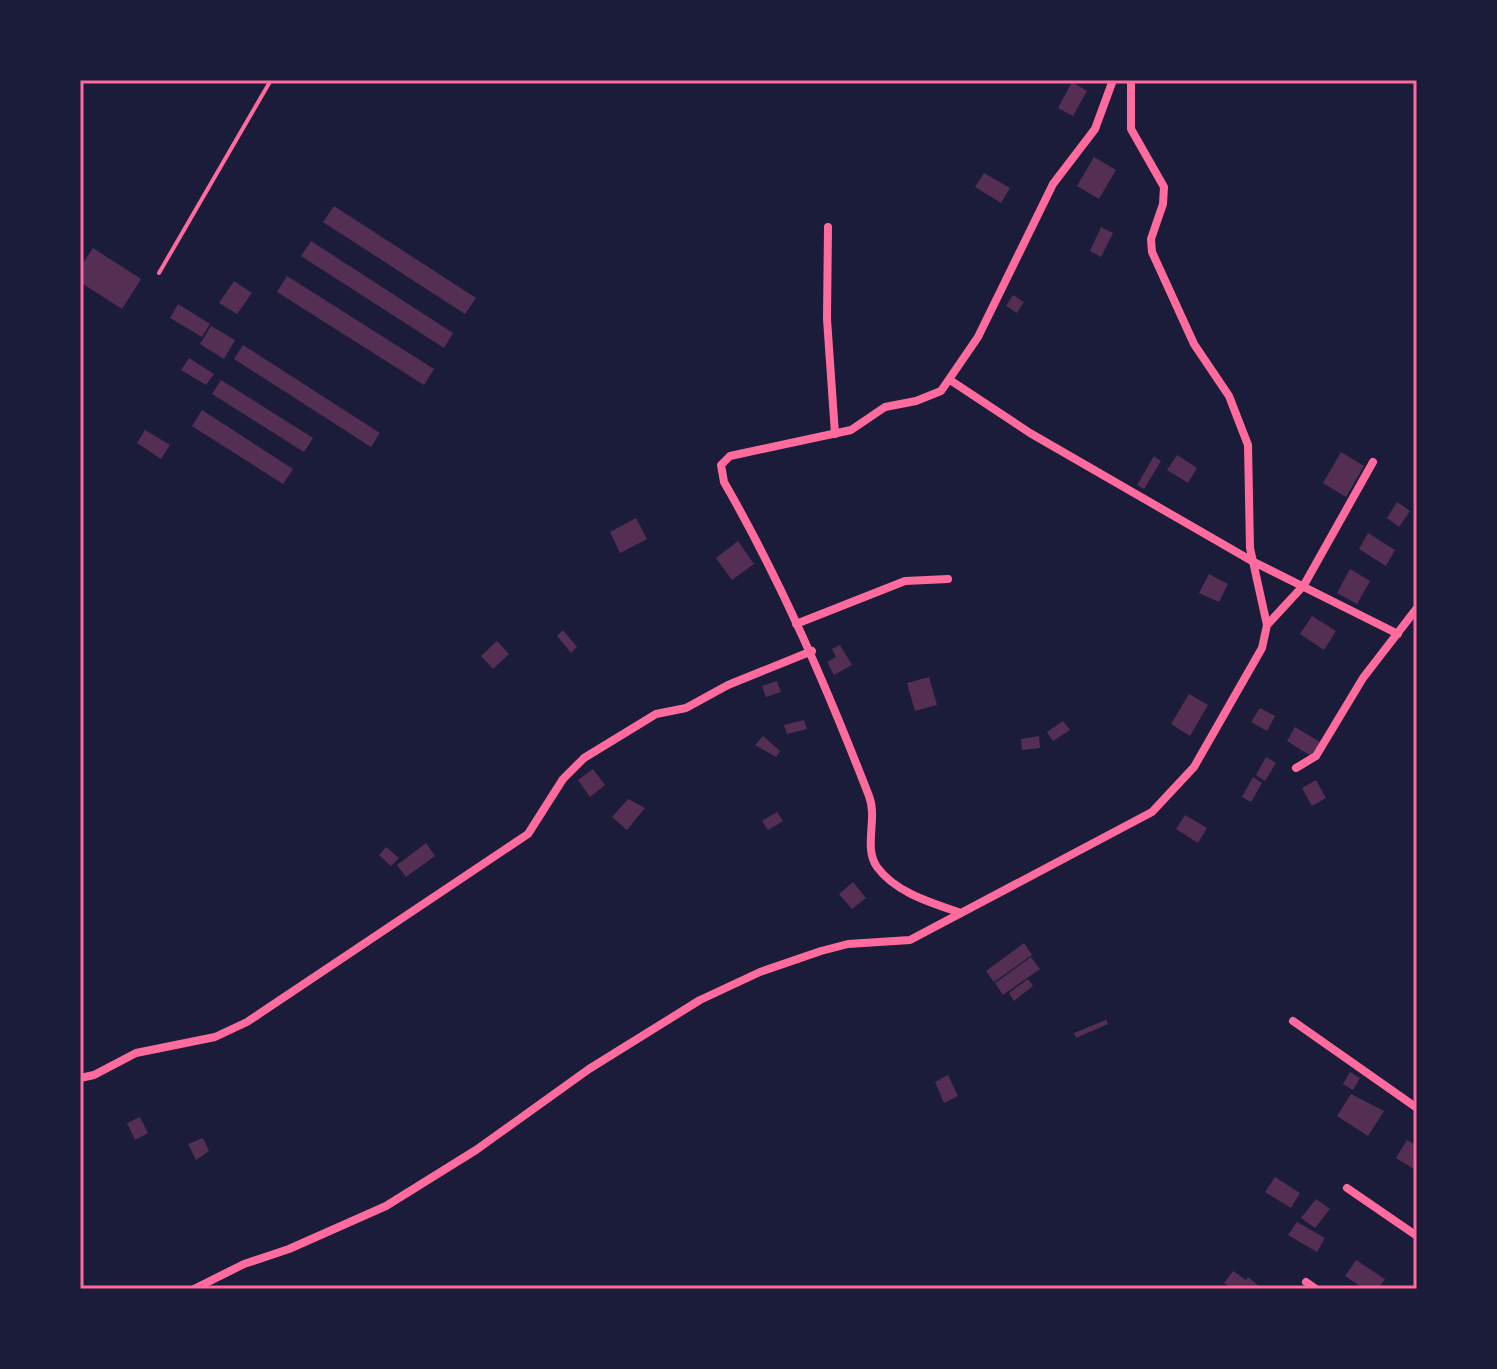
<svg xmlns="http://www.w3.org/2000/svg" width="1497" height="1369" viewBox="0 0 1497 1369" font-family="Mulish,sans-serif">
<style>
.building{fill:#542f53}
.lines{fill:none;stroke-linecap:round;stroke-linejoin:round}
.service{stroke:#ff6b9d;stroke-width:4}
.minor{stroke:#ff6b9d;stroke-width:8}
.neatline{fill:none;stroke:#ff6b9d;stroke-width:3}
</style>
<rect width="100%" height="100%" fill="#1b1b3a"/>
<!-- building -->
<path class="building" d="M 1072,82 L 1087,91 L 1073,116 L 1058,108 Z
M 1094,157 L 1116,170 L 1099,199 L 1077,186 Z
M 984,173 L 1010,188 L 1001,203 L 975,187 Z
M 334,206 L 476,298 L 465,314 L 323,222 Z
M 1101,227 L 1113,233 L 1101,257 L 1090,251 Z
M 311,241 L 453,333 L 444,348 L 301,256 Z
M 93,248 L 141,279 L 122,309 L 80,282 L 80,268 Z
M 287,276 L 434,369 L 424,385 L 277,292 Z
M 234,281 L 252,293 L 237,314 L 219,303 Z
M 1013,295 L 1024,302 L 1017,313 L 1006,306 Z
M 178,304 L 210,324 L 202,337 L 170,318 Z
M 211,326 L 235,340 L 224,359 L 200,344 Z
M 243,345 L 380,433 L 371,447 L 234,359 Z
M 189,358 L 214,374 L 206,385 L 181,370 Z
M 221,380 L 313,438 L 304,452 L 212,394 Z
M 202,410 L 293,469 L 283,484 L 192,426 Z
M 145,430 L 170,445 L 161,459 L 137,443 Z
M 1341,452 L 1364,466 L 1346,497 L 1323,483 Z
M 1177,455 L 1197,468 L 1188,483 L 1167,470 Z
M 1154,456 L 1161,461 L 1144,489 L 1137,485 Z
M 1397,502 L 1410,511 L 1399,527 L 1387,518 Z
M 636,518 L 647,539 L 620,553 L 610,532 Z
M 1368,533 L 1395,550 L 1386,566 L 1359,549 Z
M 738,541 L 754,564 L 732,580 L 716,558 Z
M 1350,569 L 1370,581 L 1357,604 L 1337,593 Z
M 1209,574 L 1228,584 L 1219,602 L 1199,593 Z
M 1312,616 L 1336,631 L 1324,650 L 1300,634 Z
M 563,630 L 577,647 L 571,653 L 557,636 Z
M 497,641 L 509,654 L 493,669 L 481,656 Z
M 840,645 L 852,665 L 834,675 L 827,662 L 836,657 L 832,649 Z
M 929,677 L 937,705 L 915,711 L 907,683 Z
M 777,681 L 781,692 L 766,697 L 762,686 Z
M 1189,694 L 1208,705 L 1190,736 L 1171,724 Z
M 1260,708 L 1275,716 L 1267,731 L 1251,722 Z
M 804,720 L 807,729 L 787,734 L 784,725 Z
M 1063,721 L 1070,730 L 1053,741 L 1047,732 Z
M 1295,727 L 1320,742 L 1311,756 L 1287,741 Z
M 763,736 L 780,751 L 776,757 L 755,745 Z
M 1039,736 L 1040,748 L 1022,750 L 1021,739 Z
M 1266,757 L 1276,763 L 1265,781 L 1256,775 Z
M 593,769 L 605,785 L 590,797 L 578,780 Z
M 1253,777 L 1262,783 L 1251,802 L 1242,797 Z
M 1316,780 L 1326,798 L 1312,806 L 1302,788 Z
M 628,799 L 645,808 L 627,830 L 612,817 Z
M 777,812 L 783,821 L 768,830 L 762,821 Z
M 1185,815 L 1207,828 L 1198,843 L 1176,829 Z
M 426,843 L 435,856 L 406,877 L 397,865 Z
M 386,847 L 399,858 L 391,866 L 379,855 Z
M 853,882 L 866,898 L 852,909 L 839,894 Z
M 1024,943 L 1032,955 L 994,982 L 986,971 Z
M 1031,957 L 1040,969 L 1003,995 L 995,983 Z
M 1028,979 L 1033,986 L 1014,1001 L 1009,993 Z
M 1106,1020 L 1108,1024 L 1076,1038 L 1074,1033 Z
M 1350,1072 L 1360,1078 L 1353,1090 L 1343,1084 Z
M 948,1075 L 958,1096 L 944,1103 L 935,1082 Z
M 1351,1094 L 1384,1111 L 1368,1136 L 1337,1116 Z
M 140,1117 L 148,1133 L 135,1140 L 127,1123 Z
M 203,1138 L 209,1151 L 196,1160 L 188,1144 Z
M 1407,1140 L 1417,1146 L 1417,1171 L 1396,1158 Z
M 1275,1177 L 1300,1193 L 1291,1208 L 1265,1192 Z
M 1316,1199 L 1330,1209 L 1315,1228 L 1301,1218 Z
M 1297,1222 L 1325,1238 L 1317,1252 L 1288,1235 Z
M 1356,1260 L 1385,1279 L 1378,1289 L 1364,1289 L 1345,1276 Z
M 1233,1271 L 1246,1280 L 1248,1277 L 1259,1286 L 1232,1289 L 1224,1283 Z"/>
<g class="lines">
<!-- service -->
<path class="service" d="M 159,273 L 271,80"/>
<!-- minor -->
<path class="minor" d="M 828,227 L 827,319 L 835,434
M 950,380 L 1030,433 L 1252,561 L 1398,634
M 796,624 L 905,581 L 948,579
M 1267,625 L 1304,585 L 1373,462
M 1296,768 L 1316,756 L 1363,678 L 1417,608
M 961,913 C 932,903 896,893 877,867 C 863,847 878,819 869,796 C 827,688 782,583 724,482 L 721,465 L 730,456 L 851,430 L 885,407 L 916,401 L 941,391 L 978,337 L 1053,184 L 1095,129 L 1113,80
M 1293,1021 L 1417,1108
M 80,1078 L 94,1075 L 136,1053 L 215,1037 L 247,1022 L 528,834 L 563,779 L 584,758 L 656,714 L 686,708 L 728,685 L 812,651
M 1347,1188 L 1417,1236
M 1306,1282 L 1316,1289
M 194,1289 L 244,1264 L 289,1249 L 386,1206 L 476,1150 L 589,1069 L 700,1000 L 760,972 L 821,951 L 848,944 L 910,940 L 1152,812 L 1194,767 L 1262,648 L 1267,625 L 1250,548 L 1248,445 L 1229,396 L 1194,344 L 1152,252 L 1151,239 L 1163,204 L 1164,187 L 1131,129 L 1131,80"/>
</g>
<!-- border -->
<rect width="1497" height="1369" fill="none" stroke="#1b1b3a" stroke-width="164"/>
<rect x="82" y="82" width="1333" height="1205" class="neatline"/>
</svg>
